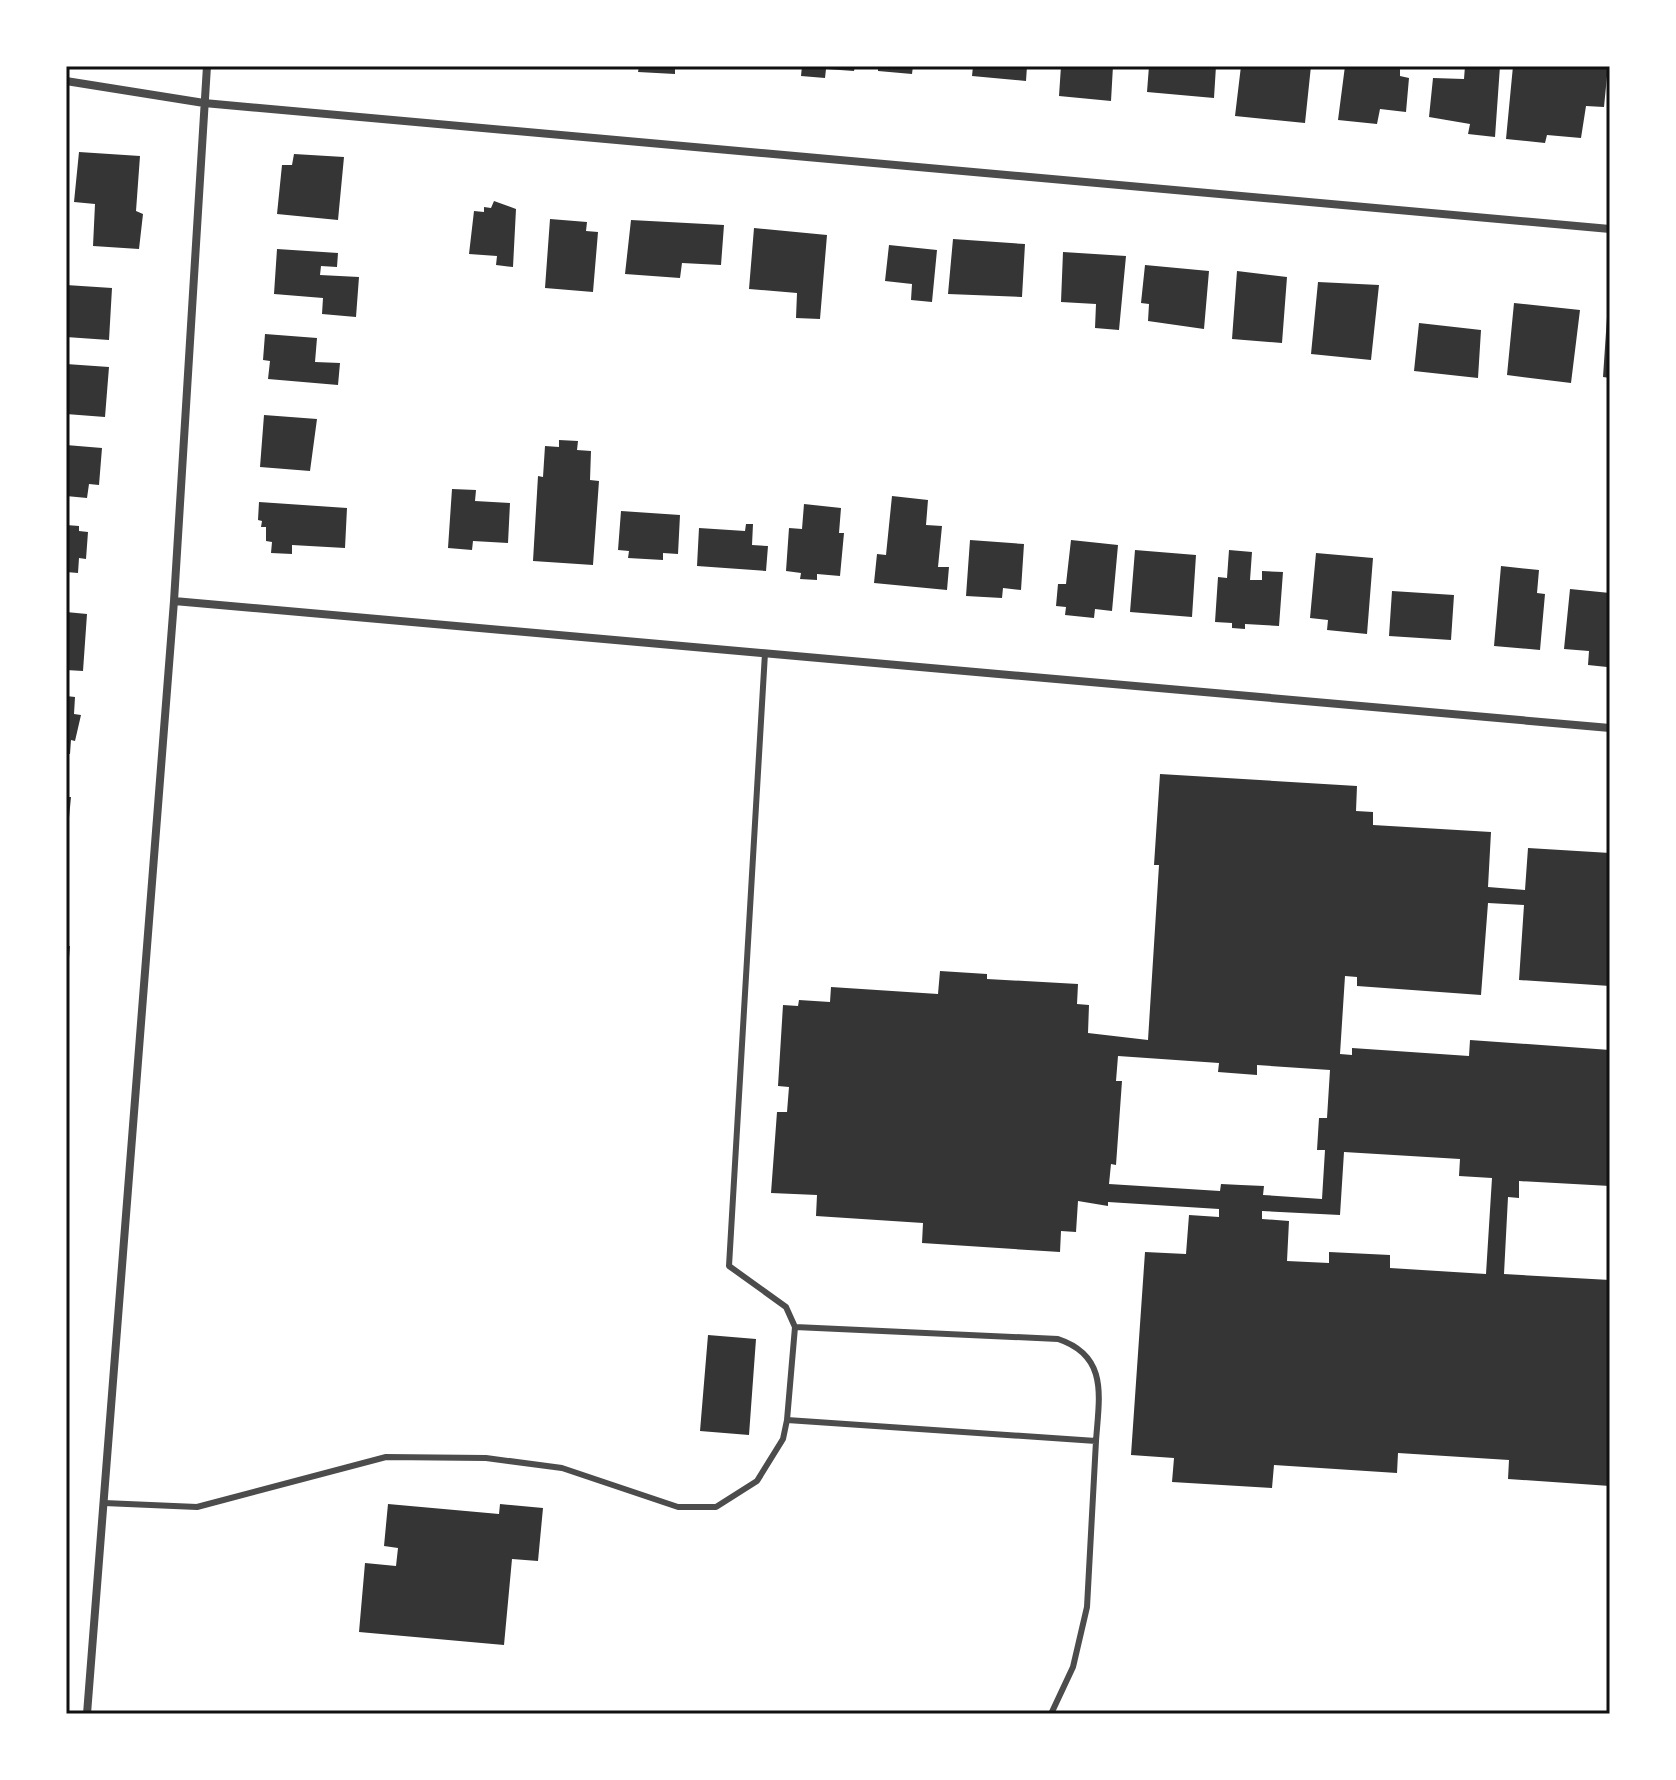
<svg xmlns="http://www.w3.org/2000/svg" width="1676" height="1780" viewBox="0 0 1676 1780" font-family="'Public Sans',sans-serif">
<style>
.building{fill:#353535;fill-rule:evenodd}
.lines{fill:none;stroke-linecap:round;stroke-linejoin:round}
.service{stroke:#4c4c4c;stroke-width:6}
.minor{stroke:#4c4c4c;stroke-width:8}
.neatline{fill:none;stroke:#111;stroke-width:3}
</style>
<rect width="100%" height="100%" fill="#fff"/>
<!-- building -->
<path class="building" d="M 639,66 L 675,66 L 675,74 L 638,72 Z
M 802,66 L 855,66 L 854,71 L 826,69 L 825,78 L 801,76 Z
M 878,66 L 913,66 L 912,74 L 878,71 Z
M 973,66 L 1027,66 L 1026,81 L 972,76 Z
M 1061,66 L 1113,66 L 1111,101 L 1059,96 Z
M 1149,66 L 1216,66 L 1214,98 L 1147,92 Z
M 1241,66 L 1311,66 L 1305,123 L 1235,116 Z
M 1345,66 L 1400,66 L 1400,76 L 1409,78 L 1406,112 L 1380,109 L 1377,124 L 1338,120 Z
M 1465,66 L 1500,66 L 1495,137 L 1468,134 L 1470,124 L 1429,117 L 1433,78 L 1464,79 Z
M 1513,66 L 1608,66 L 1604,107 L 1586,106 L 1581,138 L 1547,135 L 1545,143 L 1506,139 Z
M 79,152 L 140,156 L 136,211 L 143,214 L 139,249 L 93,246 L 95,204 L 74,202 Z
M 294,154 L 344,157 L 338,220 L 277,214 L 282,165 L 292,165 Z
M 494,201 L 516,209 L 513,267 L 496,265 L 497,256 L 469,254 L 474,211 L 484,212 L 484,207 L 491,208 Z
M 550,219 L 587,222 L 586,231 L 598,232 L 593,292 L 545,288 Z
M 631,220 L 724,225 L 721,265 L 682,263 L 680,278 L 625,274 Z
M 754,228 L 827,235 L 820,319 L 796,318 L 797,293 L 749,289 Z
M 953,239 L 1025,244 L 1022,297 L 948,294 Z
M 889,245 L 937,250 L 932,302 L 911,300 L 912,284 L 885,281 Z
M 277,249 L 338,253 L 337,267 L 321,266 L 320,275 L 359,277 L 356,317 L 322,314 L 323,298 L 274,294 Z
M 1063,252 L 1126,256 L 1119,330 L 1095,328 L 1096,304 L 1061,302 Z
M 1145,265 L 1209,271 L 1204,329 L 1148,321 L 1149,304 L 1141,303 Z
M 1237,271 L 1287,277 L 1282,343 L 1232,339 Z
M 1318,282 L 1379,285 L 1371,360 L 1311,354 Z
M 66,285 L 112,288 L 109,340 L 66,337 Z
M 1514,303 L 1580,310 L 1571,383 L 1507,375 Z
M 1607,317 L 1610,317 L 1610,378 L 1603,377 Z
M 1419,323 L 1481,330 L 1478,378 L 1414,371 Z
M 265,334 L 317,338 L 315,362 L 340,363 L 338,385 L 268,379 L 270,361 L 263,360 Z
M 66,364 L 109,367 L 105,417 L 66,414 Z
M 264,415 L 317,419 L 310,471 L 260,467 Z
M 559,440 L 578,441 L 577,450 L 591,451 L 590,480 L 599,481 L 593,565 L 533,561 L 538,476 L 543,477 L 545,446 L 559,447 Z
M 66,445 L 102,448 L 99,485 L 89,484 L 87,498 L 66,496 Z
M 452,489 L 476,490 L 475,501 L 510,503 L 508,543 L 473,541 L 472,550 L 448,548 Z
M 892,496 L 928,500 L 926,525 L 942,526 L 938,567 L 949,567 L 947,590 L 874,583 L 877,554 L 886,555 Z
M 259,502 L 347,508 L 345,548 L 292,545 L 292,554 L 271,553 L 272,542 L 266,541 L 266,527 L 261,527 L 262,521 L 258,520 Z
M 804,504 L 841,508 L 839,533 L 844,533 L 840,576 L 817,574 L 817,580 L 800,579 L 801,573 L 786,571 L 789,528 L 802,529 Z
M 621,511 L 680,515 L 678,554 L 663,553 L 663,560 L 628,558 L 629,551 L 618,550 Z
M 746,524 L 753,524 L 752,545 L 768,546 L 766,571 L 697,566 L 699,528 L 745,531 Z
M 66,525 L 79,526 L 79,531 L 88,532 L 86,559 L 79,558 L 78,573 L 66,572 Z
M 970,540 L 1024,544 L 1021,590 L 1003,588 L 1002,598 L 966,596 Z
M 1071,540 L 1118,545 L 1112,611 L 1095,609 L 1094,618 L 1065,615 L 1066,607 L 1056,606 L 1058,584 L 1066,584 Z
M 1135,550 L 1196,555 L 1192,617 L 1130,612 Z
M 1229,550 L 1252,552 L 1250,580 L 1262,580 L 1262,571 L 1283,572 L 1279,626 L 1245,624 L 1245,629 L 1232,628 L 1232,623 L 1215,622 L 1218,577 L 1227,578 Z
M 1316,553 L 1373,558 L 1367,634 L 1327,630 L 1328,620 L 1310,618 Z
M 1501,566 L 1539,570 L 1537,593 L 1545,594 L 1540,650 L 1494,646 Z
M 1570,589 L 1610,593 L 1607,667 L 1588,665 L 1589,651 L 1564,649 Z
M 1392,591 L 1454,595 L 1451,640 L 1389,636 Z
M 66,612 L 87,614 L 83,671 L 66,670 Z
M 66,696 L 75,697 L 74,714 L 81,715 L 75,741 L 71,740 L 70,754 L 66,754 Z
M 1160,774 L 1357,786 L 1356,811 L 1373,812 L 1373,825 L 1491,832 L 1488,887 L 1525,890 L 1528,848 L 1610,853 L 1610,986 L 1519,980 L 1524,905 L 1488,903 L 1481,995 L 1357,986 L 1357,977 L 1345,976 L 1340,1054 L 1352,1055 L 1352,1048 L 1469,1056 L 1470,1040 L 1610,1050 L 1610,1186 L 1519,1181 L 1519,1198 L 1508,1197 L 1504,1274 L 1610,1280 L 1610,1486 L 1508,1479 L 1509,1460 L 1398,1453 L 1397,1473 L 1274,1465 L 1272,1488 L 1172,1482 L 1174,1458 L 1131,1455 L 1145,1252 L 1186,1254 L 1189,1215 L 1219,1217 L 1219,1209 L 1108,1202 L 1108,1206 L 1078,1201 L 1076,1232 L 1061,1231 L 1060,1252 L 922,1243 L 923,1223 L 816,1216 L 817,1195 L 771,1193 L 777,1112 L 787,1112 L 789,1087 L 778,1086 L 783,1005 L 798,1006 L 799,1000 L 830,1002 L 831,987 L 938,994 L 940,971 L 987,974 L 987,979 L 1078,984 L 1077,1004 L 1089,1005 L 1088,1033 L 1148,1040 L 1159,865 L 1154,865 ZM 1118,1056 L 1219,1063 L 1218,1072 L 1257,1075 L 1257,1065 L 1330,1070 L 1327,1118 L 1319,1118 L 1317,1150 L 1325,1150 L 1322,1199 L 1263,1195 L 1264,1186 L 1241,1185 L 1221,1184 L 1220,1191 L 1109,1184 L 1111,1164 L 1116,1165 L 1122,1081 L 1116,1081 ZM 1344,1152 L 1460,1159 L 1459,1176 L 1492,1178 L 1486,1274 L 1390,1268 L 1390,1255 L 1329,1252 L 1329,1263 L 1287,1261 L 1289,1221 L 1262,1219 L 1262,1211 L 1340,1215 Z
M 66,797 L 71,797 L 68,828 L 66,828 Z
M 66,946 L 70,946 L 68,970 L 66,970 Z
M 708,1335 L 756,1339 L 749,1435 L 700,1431 Z
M 388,1504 L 499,1514 L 500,1504 L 543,1508 L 538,1561 L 512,1559 L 504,1645 L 359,1632 L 365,1563 L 396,1566 L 398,1548 L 384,1546 Z"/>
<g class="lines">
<!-- service -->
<path class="service" d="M 765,653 L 729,1266 L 786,1307 L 795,1327
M 787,1420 L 795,1327 L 1058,1339 C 1109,1356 1099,1397 1096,1441
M 104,1503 L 197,1507 L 386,1457 L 486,1458 L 562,1468 L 678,1507 L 716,1507 L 757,1481 L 783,1439 L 787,1420 L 1096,1441 L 1087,1607 L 1073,1667 L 1051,1714"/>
<!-- minor -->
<path class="minor" d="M 66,81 L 204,103 L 1610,229
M 174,601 L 1610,728
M 87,1714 L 174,601 L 207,66"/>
</g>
<!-- border -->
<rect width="1676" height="1780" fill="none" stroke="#ffffff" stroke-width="136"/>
<rect x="68" y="68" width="1540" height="1644" class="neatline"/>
</svg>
